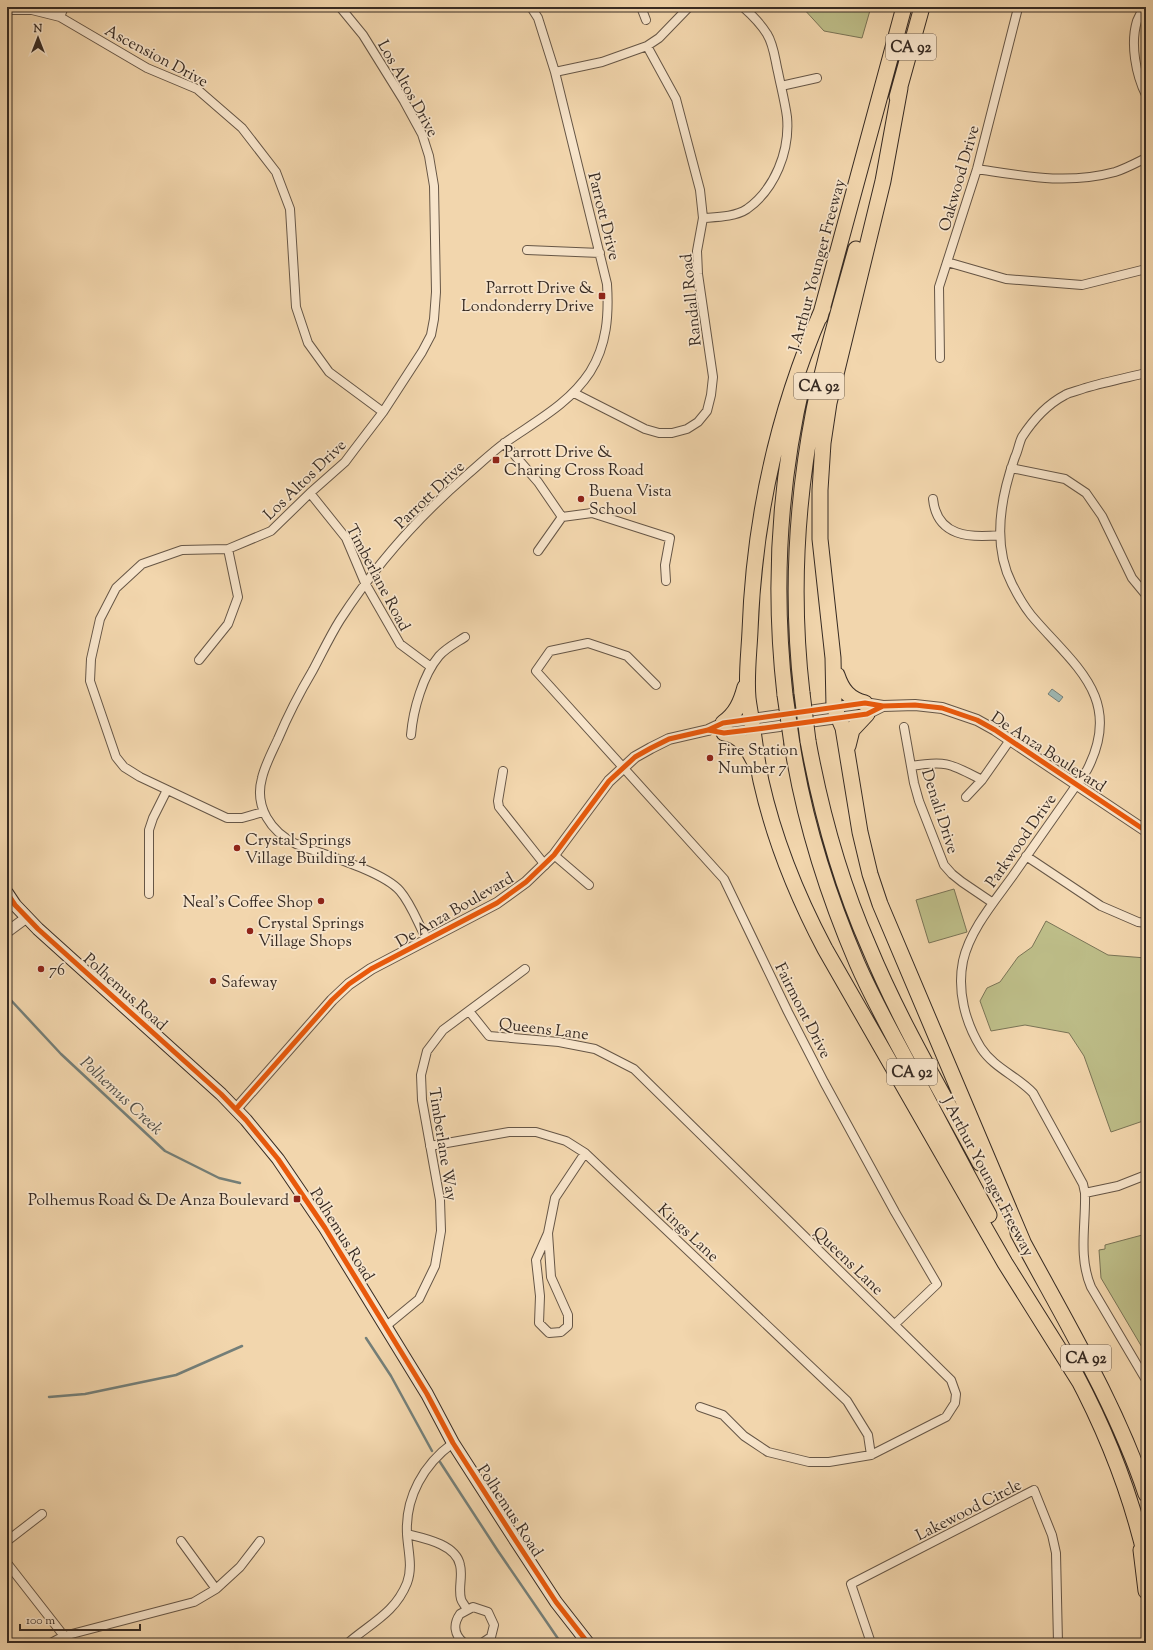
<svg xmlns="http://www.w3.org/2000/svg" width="1153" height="1650" viewBox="0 0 1153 1650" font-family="'Sorts Mill Goudy',serif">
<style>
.green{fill:#bdbd88;stroke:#7a7456}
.water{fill:#9db7b2;stroke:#747f79}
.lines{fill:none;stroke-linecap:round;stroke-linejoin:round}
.stream{stroke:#747f79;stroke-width:2.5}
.minor-casing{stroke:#665646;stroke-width:10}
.tertiary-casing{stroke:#665646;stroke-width:12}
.secondary-casing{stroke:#372b23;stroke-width:14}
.motorway-casing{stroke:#372b23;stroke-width:17}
.minor{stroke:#f7e4ca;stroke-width:8}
.tertiary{stroke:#f7e4ca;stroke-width:10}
.secondary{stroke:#f7e4ca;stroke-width:12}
.motorway{stroke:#f2d6ad;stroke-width:15}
.motorway-bridge-casing{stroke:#372b23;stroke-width:17;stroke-linecap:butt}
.motorway-bridge{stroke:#f2d6ad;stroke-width:15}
.cycleway-casing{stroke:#f7e4ca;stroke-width:8}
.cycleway{stroke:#e8590c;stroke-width:5}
.poi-dot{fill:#8f2418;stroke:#f7e4ca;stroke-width:1.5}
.labels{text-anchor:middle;stroke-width:3.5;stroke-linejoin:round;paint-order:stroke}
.shield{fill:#f7e4ca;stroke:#716255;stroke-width:1}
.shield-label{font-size:15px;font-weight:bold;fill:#372b23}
.street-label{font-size:16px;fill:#372b23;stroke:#f7e4ca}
.poi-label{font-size:16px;fill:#372b23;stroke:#f7e4ca;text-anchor:start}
.water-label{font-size:17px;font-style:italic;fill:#504e47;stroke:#f7e4ca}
</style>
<rect width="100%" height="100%" fill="#f2d6ad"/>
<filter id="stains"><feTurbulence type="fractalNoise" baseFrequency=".005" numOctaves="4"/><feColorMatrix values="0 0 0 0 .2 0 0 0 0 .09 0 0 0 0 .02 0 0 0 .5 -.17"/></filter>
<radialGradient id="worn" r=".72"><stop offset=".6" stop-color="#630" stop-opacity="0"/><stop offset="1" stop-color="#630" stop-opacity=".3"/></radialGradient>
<!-- green -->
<path class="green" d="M 802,7 L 871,7 L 862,38 L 824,31 Z
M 954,889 L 967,932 L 929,943 L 916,900 Z
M 1046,921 L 1108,955 L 1146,958 L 1146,1120 L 1111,1132 L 1084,1056 L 1069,1033 L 1025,1025 L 991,1031 L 980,1001 L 987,988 L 1000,982 L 1018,957 L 1032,947 Z
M 1146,1234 L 1146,1354 L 1101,1278 L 1099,1250 L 1105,1249 L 1105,1245 Z"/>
<!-- water -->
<path class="water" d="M 1052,689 L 1063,697 L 1059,702 L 1048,694 Z"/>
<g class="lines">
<!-- stream -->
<path class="stream" d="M 7,996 L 61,1054 L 165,1151 L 219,1178 L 240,1183
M 366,1338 L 391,1376 L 432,1451
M 49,1397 L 85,1394 L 176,1375 L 242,1346
M 440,1462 L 498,1551 L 561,1643"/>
<!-- minor casing -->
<g class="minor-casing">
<path id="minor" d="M 641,7 L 646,20
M 1144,7 C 1141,12 1139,17 1137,21 C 1130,44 1136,75 1146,95
M 7,10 L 32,10 L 60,17 L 147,68 L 197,89 L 242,128 L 276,172 L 290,209 L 296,307 L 308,343 L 329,372 L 383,412
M 60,17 L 64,7
M 555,72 L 602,62 L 647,46 L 659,38 L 689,7
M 781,86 L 817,78
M 977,169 C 1024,176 1067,185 1115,172 C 1125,169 1136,163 1146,158
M 703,218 C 717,217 735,217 747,209 C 775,189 790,151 787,117 C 785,102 781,87 778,72 C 775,60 774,45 767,34 C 761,24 752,15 743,7
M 527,250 L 600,253
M 947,262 L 1006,279 L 1082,285 L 1146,269
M 940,358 L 939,287 L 977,169 L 1018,8
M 1146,373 C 1125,378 1105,382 1085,388 C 1078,391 1070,392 1065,395 C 1046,405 1033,420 1022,437 C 1019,443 1018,451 1015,457 C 1001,496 992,545 1012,584 C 1017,594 1023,605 1031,615 C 1072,664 1125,697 1087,770 C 1062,806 1037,841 1012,877 C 994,902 970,930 963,961 C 957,991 965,1022 981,1048 C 994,1068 1017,1076 1033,1093 L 1083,1184 L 1085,1193 C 1086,1225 1078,1256 1091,1287 L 1146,1380
M 574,393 L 645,429 L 659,433 L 672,433 L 687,429 L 698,422 L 707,411 L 711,395 L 713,377 L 698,274 L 697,251 L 703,218 L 700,190 L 676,99 L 647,46
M 504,443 L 538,482 L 562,517
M 1011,468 L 1065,479 L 1086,493 L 1102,516 L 1132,578 L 1146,595
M 310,493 L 346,538 L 365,583 L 400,644 L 431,667
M 933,499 C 937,537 970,538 1000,535
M 538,551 L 562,517 L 592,513 L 670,538 L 665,565 L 666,581
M 199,660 L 228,624 L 238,597 L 228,549
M 656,685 L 627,656 L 588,643 L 550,651 L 536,671 L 724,879 L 788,1012 L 824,1082 L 895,1212 L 937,1284 L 895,1324
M 904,727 L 914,783 L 919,801 L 944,865 L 952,874 L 962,882 L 993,903
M 411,735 C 413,710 423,675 439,656 C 446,648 456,643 465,637
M 911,766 C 947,760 951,764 982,780 L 1010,740
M 503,771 L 498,801 L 499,807 L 545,865
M 966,797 L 982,780
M 263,812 L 242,818 L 227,818 L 140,777 L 124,767 L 116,757 L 90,681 L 91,659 L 100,619 L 116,588 L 142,564 L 182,550 L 228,549 L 271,531 L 310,493 L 345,462 L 354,450 L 383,412 L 422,352 L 431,335 L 434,319 L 436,292 L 434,186 L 429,156 L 422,134 L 404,101 L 363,35 L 340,7
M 554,855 L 589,885
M 1026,856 L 1101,906 L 1138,922 L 1146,923
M 149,894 L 149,830 L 153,818 L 167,790
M 427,940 C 418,924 412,905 400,891 C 383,871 322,854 296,844 C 271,832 254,807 262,778 C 265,765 272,752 278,739 C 288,715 300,692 313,670 C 322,653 330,636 340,620 C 375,566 419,516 468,474 C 481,463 493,451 506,442 C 536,421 569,404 590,372 C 607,345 609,315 607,284 L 555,72 L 538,18 L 531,7
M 469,1011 L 489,1036 L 559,1042 L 595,1049 L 634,1069 L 951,1380 L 956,1394 L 955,1403 L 946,1417 L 871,1455 L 829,1462 L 809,1462 L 768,1452 L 744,1436 L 723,1415 L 700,1407
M 430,1146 L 509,1132 L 536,1132 L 566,1141 L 585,1153 L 847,1401 L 868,1435 L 871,1455
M 1085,1193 L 1118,1186 L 1146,1175
M 548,1233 L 551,1277 L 568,1315 L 568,1326 L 561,1332 L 549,1333 L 539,1323 L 540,1296 L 536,1260 L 548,1233 L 555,1198 L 585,1153
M 385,1327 L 419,1299 L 435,1266 L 441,1231 L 440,1200 L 422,1100 L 421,1075 L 427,1051 L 443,1030 L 525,969
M 407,1534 C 423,1538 456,1544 460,1565 C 463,1576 458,1588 461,1599 C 462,1603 466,1606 467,1610
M 7,1541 L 42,1514
M 181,1541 L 216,1589
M 7,1563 L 64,1636
M 51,1643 L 64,1636 L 194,1602 L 216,1589 L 240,1567 L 260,1541
M 348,1643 C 371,1623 395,1613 407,1583 C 413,1567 408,1551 407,1534 C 405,1497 424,1464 453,1443
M 464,1643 C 454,1635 453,1624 460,1614 L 473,1607 L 488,1612 L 494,1625 L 491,1637 L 482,1643
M 871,1643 L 851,1584 L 1034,1490 L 1052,1535 L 1056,1553 L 1058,1643"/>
</g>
<!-- tertiary casing -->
<g class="tertiary-casing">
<path id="tertiary" d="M 728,733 L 867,714 L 883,706
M 7,932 L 26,918
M 236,1109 L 332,1000 L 349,984 L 371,969 L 497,903 L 526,882 L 554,855 L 609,781 L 635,757 L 651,748 L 669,739 L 708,730 L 723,723 L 865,703 L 883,706 L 915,705 L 942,708 L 977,720 L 995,730 L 1146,831"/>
</g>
<!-- secondary casing -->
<g class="secondary-casing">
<path id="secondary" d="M 7,893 L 15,905 L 38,929 L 221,1094 L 246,1120 L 278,1159 L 325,1228 L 427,1394 L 453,1443 L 516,1541 L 556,1602 L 588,1643"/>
</g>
<!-- motorway casing -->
<g class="motorway-casing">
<path id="motorway" d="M 900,88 L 883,181 L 829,403 L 823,443 L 820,490 L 820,539 L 833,658 L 834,707 L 843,728 L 860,832 L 870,874 L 880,904 L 1023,1242
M 897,97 L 922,7
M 823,308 C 778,410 754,520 750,631 C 749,653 746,676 748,698 C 749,707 751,716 752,724 C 755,743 757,762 761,781 C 774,839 797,896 825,949 L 1005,1263 L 1079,1381
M 820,317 L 904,7
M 837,675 C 842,690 849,699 865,703
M 802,693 C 791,599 796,503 814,410 C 825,356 841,303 856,249
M 785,695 C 773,590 779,483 803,381
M 723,723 C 736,714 741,702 745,687
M 724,733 C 740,735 747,747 754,761
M 808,741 C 821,812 840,881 869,947 C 900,1022 942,1092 980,1163
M 792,744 C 804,820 827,893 857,963 C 874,1002 895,1039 915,1076 C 940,1123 964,1169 989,1215
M 848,746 L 852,730 L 867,714
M 1018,1233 C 1064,1319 1115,1402 1146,1494
M 1075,1373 C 1107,1433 1131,1494 1146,1560
M 1141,1550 L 1146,1591"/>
</g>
<!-- minor -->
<use href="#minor" class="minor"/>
<!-- tertiary -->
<use href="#tertiary" class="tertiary"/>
<!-- secondary -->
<use href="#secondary" class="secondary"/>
<!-- motorway -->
<use href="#motorway" class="motorway"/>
<!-- motorway-bridge casing -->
<g class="motorway-bridge-casing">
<path id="motorway-bridge" d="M 802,693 L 808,741
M 785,695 L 792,744"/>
</g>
<!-- motorway-bridge -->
<use href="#motorway-bridge" class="motorway-bridge"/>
<!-- cycleway casing -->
<g class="cycleway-casing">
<path id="cycleway" d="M 708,730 L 724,733 L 765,728 L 867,714 L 883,706
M 7,893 L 15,905 L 38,929 L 221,1094 L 246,1120 L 278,1159 L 325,1228 L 427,1394 L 453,1443 L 516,1541 L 556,1602 L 588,1643
M 236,1109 L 332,1000 L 349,984 L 371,969 L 497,903 L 526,882 L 554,855 L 609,781 L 635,757 L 651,748 L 669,739 L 708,730 L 723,723 L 865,703 L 883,706 L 915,705 L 942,708 L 977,720 L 995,730 L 1146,831"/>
</g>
<!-- cycleway -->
<use href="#cycleway" class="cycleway"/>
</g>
<!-- markers -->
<g class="poi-dot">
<rect x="598" y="292" width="8" height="8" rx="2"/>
<rect x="492" y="456" width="8" height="8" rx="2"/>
<circle cx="581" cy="499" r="4"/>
<circle cx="710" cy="758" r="4"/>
<circle cx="237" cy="848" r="4"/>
<circle cx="321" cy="901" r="4"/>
<circle cx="250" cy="931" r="4"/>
<circle cx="41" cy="969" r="4"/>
<circle cx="213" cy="981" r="4"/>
<rect x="293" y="1195" width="8" height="8" rx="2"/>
</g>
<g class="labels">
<!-- shield labels -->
<g class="shield">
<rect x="886" y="34" width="50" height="26" rx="3"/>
<rect x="794" y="373" width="50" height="26" rx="3"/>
<rect x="887" y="1059" width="50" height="26" rx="3"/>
<rect x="1061" y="1345" width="50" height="26" rx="3"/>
</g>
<g class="shield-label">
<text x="911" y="52">CA 92</text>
<text x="819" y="391">CA 92</text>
<text x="912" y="1077">CA 92</text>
<text x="1086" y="1363">CA 92</text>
</g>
<!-- street labels -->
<g class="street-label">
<text transform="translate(157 55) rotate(28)" y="6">Ascension Drive</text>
<text transform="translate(409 88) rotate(61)" y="6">Los Altos Drive</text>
<text transform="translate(958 178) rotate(-74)" y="6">Oakwood Drive</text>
<text transform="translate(605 216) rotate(76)" y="6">Parrott Drive</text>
<text transform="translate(816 265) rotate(-75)" y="6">J Arthur Younger Freeway</text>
<text transform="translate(690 300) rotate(-96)" y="6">Randall Road</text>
<text transform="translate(304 479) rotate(-44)" y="6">Los Altos Drive</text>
<text transform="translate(429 494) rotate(-44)" y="6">Parrott Drive</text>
<text transform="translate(379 577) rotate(62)" y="6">Timberlane Road</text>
<text transform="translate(1049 751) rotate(33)" y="6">De Anza Boulevard</text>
<text transform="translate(941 811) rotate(72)" y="6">Denali Drive</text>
<text transform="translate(1020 840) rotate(-55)" y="6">Parkwood Drive</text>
<text transform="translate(454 909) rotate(-30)" y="6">De Anza Boulevard</text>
<text transform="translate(126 991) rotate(42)" y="6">Polhemus Road</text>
<text transform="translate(804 1010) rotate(63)" y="6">Fairmont Drive</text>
<text transform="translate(544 1028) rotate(7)" y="6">Queens Lane</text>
<text transform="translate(444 1144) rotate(81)" y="6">Timberlane Way</text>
<text transform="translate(989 1176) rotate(62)" y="6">J Arthur Younger Freeway</text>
<text transform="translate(689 1232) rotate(43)" y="6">Kings Lane</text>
<text transform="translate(343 1234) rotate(58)" y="6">Polhemus Road</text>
<text transform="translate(849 1260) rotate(44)" y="6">Queens Lane</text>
<text transform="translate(968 1509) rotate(-27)" y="6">Lakewood Circle</text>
<text transform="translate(511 1510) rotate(57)" y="6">Polhemus Road</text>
</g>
<!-- poi labels -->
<g class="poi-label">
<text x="594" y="293" text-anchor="end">Parrott Drive &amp;<tspan x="594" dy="18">Londonderry Drive</tspan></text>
<text x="504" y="457">Parrott Drive &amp;<tspan x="504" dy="18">Charing Cross Road</tspan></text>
<text x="589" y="496">Buena Vista<tspan x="589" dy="18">School</tspan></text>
<text x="718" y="755">Fire Station<tspan x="718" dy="18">Number 7</tspan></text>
<text x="245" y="845">Crystal Springs<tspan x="245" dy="18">Village Building 4</tspan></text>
<text x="313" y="907" text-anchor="end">Neal's Coffee Shop</text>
<text x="258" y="928">Crystal Springs<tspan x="258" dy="18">Village Shops</tspan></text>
<text x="49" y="975">76</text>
<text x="221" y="987">Safeway</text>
<text x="289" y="1205" text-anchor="end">Polhemus Road &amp; De Anza Boulevard</text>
</g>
<!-- water labels -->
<g class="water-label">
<text transform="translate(122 1095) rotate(43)" y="6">Polhemus Creek</text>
</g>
</g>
<!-- margin -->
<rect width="1153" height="1650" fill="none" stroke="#f2d6ad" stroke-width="24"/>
<rect x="8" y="8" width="1137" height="1634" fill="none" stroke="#372b23" stroke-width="2"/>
<rect x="12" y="12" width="1129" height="1626" fill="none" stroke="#372b23"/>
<!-- north arrow -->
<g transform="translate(38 38)" stroke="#f7e4ca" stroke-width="3" paint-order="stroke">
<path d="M0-3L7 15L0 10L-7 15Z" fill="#372b23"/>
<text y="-6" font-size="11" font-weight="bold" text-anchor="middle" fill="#372b23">N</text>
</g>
<!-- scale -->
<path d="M20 1624v6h120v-6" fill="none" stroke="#372b23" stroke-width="2"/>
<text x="26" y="1624" font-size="12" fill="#372b23" stroke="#f7e4ca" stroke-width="3" paint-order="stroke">100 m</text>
<rect width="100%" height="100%" filter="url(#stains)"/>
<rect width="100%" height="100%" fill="url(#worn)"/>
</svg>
